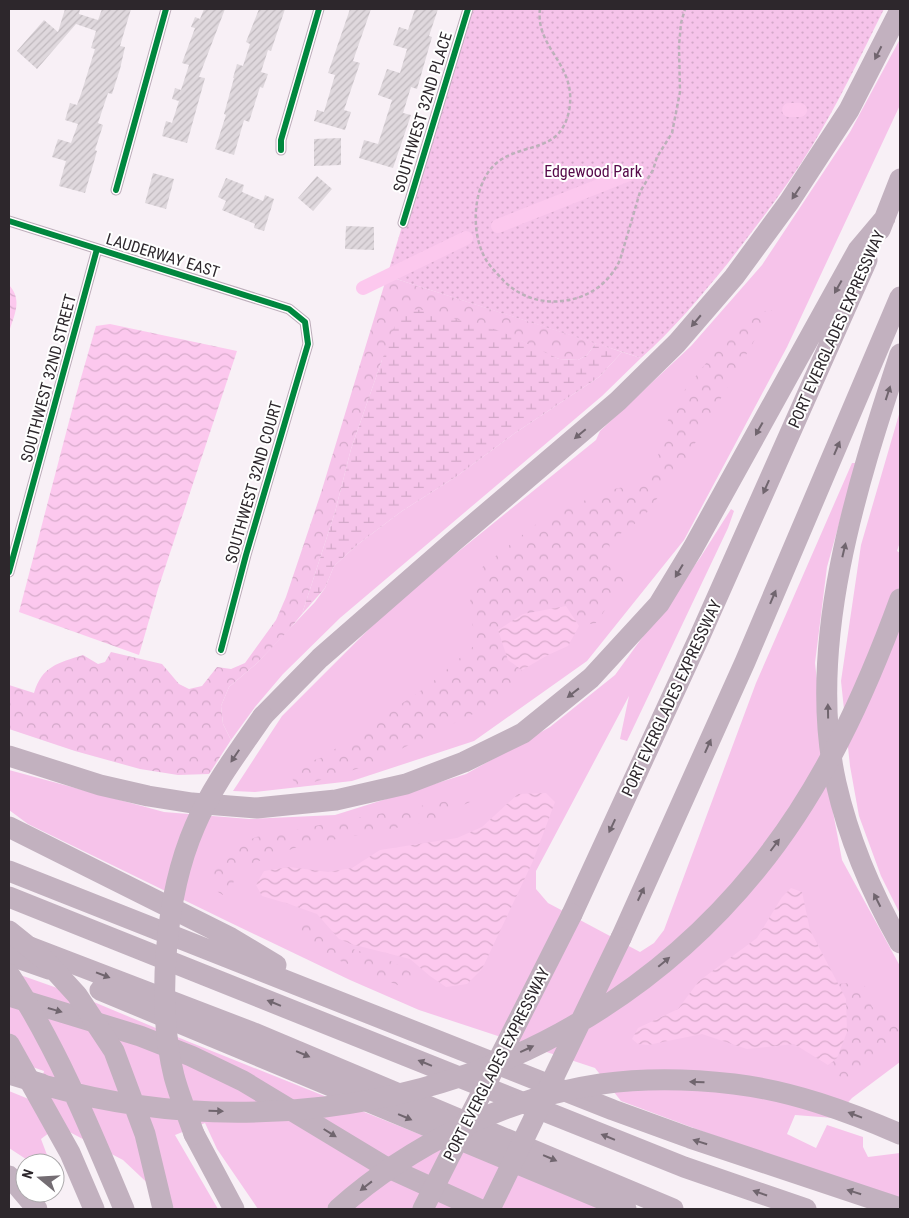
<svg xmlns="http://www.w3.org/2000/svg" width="909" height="1218" viewBox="0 0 909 1218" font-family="'Roboto Condensed',sans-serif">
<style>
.grass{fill:#f6c3ea}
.forest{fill:url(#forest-crowns)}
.wetland{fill:url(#wetland-marsh)}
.park{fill:url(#park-dots)}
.water{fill:url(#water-waves)}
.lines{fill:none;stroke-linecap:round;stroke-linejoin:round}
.canal{stroke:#fcc8ee;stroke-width:14}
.building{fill:url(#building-hatch)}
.path{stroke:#bcb1ba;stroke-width:2.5;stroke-dasharray:4 2.5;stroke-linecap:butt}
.street{stroke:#bdadba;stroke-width:11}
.highway{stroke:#c2b1bf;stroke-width:21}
.highway-bridge{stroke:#c2b1bf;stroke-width:21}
.cycleway-casing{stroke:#fff;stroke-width:9}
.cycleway{stroke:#00873e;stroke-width:6}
.oneway{fill:#70656e}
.labels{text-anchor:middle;stroke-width:4;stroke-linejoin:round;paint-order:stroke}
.street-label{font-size:16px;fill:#2d272c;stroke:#fff}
.park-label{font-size:16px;fill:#560a4a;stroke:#fff}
</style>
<defs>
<pattern id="forest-crowns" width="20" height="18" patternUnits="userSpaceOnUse" patternTransform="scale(1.25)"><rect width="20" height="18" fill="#f6c3ea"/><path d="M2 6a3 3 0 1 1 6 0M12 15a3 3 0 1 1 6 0" fill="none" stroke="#d3a8c9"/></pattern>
<pattern id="wetland-marsh" width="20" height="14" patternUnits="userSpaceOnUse" patternTransform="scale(1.25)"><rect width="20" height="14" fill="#f6c3ea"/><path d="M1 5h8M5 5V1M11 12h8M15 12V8" fill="none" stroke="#d3a8c9"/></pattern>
<pattern id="park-dots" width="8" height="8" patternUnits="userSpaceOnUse" patternTransform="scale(1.25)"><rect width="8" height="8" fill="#f6c3ea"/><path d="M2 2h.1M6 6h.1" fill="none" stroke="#d3a8c9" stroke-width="1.8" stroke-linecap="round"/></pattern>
<pattern id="water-waves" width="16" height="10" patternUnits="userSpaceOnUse" patternTransform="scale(1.25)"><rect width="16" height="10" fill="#fcc8ee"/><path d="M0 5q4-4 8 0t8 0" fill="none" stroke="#d8accc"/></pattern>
<pattern id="building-hatch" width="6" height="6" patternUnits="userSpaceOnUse" patternTransform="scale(1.25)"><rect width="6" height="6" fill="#dfd8dd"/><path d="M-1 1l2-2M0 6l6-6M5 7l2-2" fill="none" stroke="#c0b9be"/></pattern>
</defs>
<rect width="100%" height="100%" fill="#f8f0f6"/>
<!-- grass -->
<path class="grass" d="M 900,39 L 900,105 L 787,347 L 684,540 L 587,661 L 474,741 L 352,781 L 255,792 L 233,791 L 282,716 L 395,603 L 596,440 L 600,431 L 691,346 L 762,265 L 850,132 Z
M 622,352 L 641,358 L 602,396 L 340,618 L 283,674 L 255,707 L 231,740 L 223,724 L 221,706 L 229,687 L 256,664 L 315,602 L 325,588 L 334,566 L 357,545 L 402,511 L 457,476 L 515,433 L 599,377 Z
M 900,411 L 900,542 L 897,551 L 900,553 L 900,914 L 881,876 L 859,816 L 850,766 L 841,681 L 861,545 Z
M 852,463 L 856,463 L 827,567 L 815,663 L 830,796 L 842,860 L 900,966 L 900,1062 L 852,1098 L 834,1118 L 795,1115 L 787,1134 L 816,1148 L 827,1125 L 863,1137 L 863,1147 L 868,1157 L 900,1153 L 900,1205 L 621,1101 L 595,1068 L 419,1010 L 350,980 L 231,923 L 28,824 L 9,810 L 9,770 L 164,812 L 249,819 L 335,815 L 466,774 L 550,727 L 615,675 L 700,558 L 731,509 L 734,511 L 728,528 L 627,741 L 620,739 L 629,696 L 536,871 L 536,889 L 548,903 L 640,952 L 654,943 L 664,930 L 756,683 Z
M 9,971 L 77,995 L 187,1041 L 606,1209 L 258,1209 L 217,1149 L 205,1123 L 175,1135 L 218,1209 L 175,1209 L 123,1160 L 58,1126 L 41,1139 L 50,1163 L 32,1163 L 9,1148 L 9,1091 L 36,1102 L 44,1071 L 9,1059 Z"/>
<!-- forest -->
<path class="forest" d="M 387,276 L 596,343 L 587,355 L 578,360 L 559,359 L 544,353 L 521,341 L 382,360 L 351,449 L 335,512 L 302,614 L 288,631 L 256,664 L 229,687 L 221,706 L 223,724 L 231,740 L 209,774 L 178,775 L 140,769 L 75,751 L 9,729 L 9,685 L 34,693 C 42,666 58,663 83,655 L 98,664 L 105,662 L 111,652 L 162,664 L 179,684 L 189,689 L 202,686 L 217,667 L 231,669 L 245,663 L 276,620 L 286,597 L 320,496 Z
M 772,310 L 687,457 L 643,518 L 610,541 L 607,566 L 630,574 L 596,623 L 579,626 L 573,616 L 508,659 L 522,670 L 517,685 L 473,714 L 366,766 L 298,787 L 286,770 L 323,757 L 429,685 L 476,644 L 469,604 L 483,566 L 544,518 L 609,490 L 639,484 L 656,463 L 672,406 L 745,314 Z
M 447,801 L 472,801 L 427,822 L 300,846 L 237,869 L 229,899 L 215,890 L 208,878 C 212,853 235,846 256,837 Z
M 302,920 L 340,945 L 393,962 L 415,975 L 407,989 L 314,950 L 292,929 Z
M 850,983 L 865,986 L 872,1007 L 900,1026 L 900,1031 L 877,1056 L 846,1083 L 828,1065 L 838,1058 L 846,999 L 838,984 Z"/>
<!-- wetland -->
<path class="wetland" d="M 408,309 L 423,310 L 503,332 L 559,359 L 578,360 L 587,355 L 596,343 L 622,352 L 599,377 L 515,433 L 457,476 L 402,511 L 357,545 L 334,566 L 325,588 L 302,614 L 335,512 L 351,449 L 382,360 L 394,328 L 400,315 Z"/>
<!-- park -->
<path class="park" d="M 468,9 L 884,9 C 861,55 839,102 812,146 C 787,187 757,225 728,263 C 701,296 673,330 641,358 L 387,276 Z"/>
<!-- water -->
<path class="water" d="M 9,285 C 23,300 14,315 9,332 Z
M 110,324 L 237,351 L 158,589 L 139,655 L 19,612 L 76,395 L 96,326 Z
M 566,606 L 579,626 L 568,646 L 548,655 L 522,670 L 508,660 L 498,630 L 523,614 Z
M 546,793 L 555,802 L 533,861 L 482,969 L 467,984 L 446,987 L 430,976 L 410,959 L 351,944 L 339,939 L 317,914 L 289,904 L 262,896 L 256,885 L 264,871 L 289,867 L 328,872 L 352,868 L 380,850 L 457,838 L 482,827 L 518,794 Z
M 791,888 L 802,892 L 810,930 L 846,999 L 847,1032 L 837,1058 L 828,1065 L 794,1044 L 747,1049 L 702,1034 L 648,1045 L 638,1044 L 632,1039 L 638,1028 L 678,1009 L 699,981 L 757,938 L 782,897 Z"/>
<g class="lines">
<!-- canal -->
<path class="canal" d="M 789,110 L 800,110
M 498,226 L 629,174
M 363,288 L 466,238"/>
</g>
<!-- building -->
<path class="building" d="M 65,9 L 80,9 L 79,14 L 98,20 L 102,9 L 131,9 L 120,46 L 125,47 L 120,69 L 112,94 L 108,93 L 98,123 L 103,125 L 95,150 L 97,151 L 85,193 L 59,186 L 66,161 L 52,157 L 58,139 L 71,143 L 78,124 L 65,120 L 70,103 L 77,105 L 82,91 L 95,49 L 91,48 L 96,31 L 76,24 L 37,69 L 17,51 L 44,20 L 58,32 Z
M 204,9 L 225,9 L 199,77 L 205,78 L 187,143 L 162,136 L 166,121 L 172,123 L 179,101 L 172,99 L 175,88 L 181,90 L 189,65 L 182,63 L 195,28 L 191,27 L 195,17 L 200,19 Z
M 259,9 L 285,9 L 271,51 L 268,50 L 261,72 L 268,74 L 263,88 L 260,87 L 249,122 L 244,120 L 234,155 L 215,149 L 226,115 L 224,114 L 234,78 L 233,78 L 237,64 L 243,66 L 250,44 L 246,42 Z
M 350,9 L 371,9 L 353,61 L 360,63 L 344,110 L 351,112 L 345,130 L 314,121 L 317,110 L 324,112 L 335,75 L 328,73 Z
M 415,9 L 438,9 L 429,36 L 432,37 L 417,89 L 411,87 L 403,113 L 411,115 L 393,168 L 359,158 L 364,140 L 378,144 L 392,100 L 378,95 L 387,69 L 400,73 L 407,49 L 393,45 L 399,27 L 408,30 Z
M 341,138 L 341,165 L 314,166 L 314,139 Z
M 153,173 L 174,179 L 166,209 L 145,203 Z
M 317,176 L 332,189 L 313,211 L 298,198 Z
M 226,178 L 244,185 L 242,192 L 263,201 L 265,195 L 274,199 L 264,231 L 254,228 L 255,224 L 222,210 L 226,201 L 218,197 Z
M 346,226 L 374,227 L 374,250 L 345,249 Z"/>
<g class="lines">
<!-- path -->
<path class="path" d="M 540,9 C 535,49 578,64 569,111 C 560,153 526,142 499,161 C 473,180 470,229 484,256 C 488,265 496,272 503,280 C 517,295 540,304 561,301 C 587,299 609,284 620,260 L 640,192 L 653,170 L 657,157 L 672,133 L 680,92 L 679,46 L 681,23 L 685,9"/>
<!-- street -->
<path class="street" d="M 281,150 L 281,140 L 319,9
M 116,190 L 166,9
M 9,221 L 289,309 L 305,322 L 308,344 L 246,555 L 221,650
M 403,223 L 468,9
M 9,572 L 97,249"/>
<!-- highway -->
<path class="highway" d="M 880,230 L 900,179
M 900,354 C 857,485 805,645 836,783 C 849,840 871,892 900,943
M 263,716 L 320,658 L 454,541 L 618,401 L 677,343 L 734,277 L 789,202 L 849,110 L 900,10
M 9,756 L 100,785 L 148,796 L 192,803 L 257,808 L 336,800 L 406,784 L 464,762 L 523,733 L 591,678 L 659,604 L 693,548 L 858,250 L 885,218
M 9,827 L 231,938 L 276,965
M 9,871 L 613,1110 L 690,1138 L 900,1208
M 9,897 L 684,1167 L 806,1209
M 572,914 L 699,638 L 867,260
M 621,938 L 745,662 L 900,297
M 30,947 L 254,1033 L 673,1209
M 9,955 L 49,969
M 100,990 L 626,1209
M 9,996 L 140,1036 L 191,1056 L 243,1081 L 382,1165 L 479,1209
M 9,1074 L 42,1084
M 194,1134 L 234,1209
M 9,1176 L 37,1209"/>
<!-- highway-bridge -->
<path class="highway-bridge" d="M 9,931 L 45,960 L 77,995 L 114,1051 L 145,1134 L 163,1209
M 9,974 C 57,1047 90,1128 124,1209
M 9,1044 L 70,1153 L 94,1209
M 47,1086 C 225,1136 429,1115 588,1017 C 652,978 710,927 757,869 C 822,789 865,695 900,599
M 194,1134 C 187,1114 179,1095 174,1076 C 156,1003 165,895 195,826 C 212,786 239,751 263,716
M 338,1209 C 410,1145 505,1098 601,1084 C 644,1078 691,1079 734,1084 C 792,1091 847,1111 900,1134
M 423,1209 L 572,914
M 490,1209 L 621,938"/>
<!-- cycleway casing -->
<g class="cycleway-casing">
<path id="cycleway" d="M 281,150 L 281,140 L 319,9
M 116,190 L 166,9
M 9,221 L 289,309 L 305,322 L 308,344 L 246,555 L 221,650
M 403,223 L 468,9
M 9,572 L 97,249"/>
</g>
<!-- cycleway -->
<use href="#cycleway" class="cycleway"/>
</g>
<!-- one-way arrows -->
<defs><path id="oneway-solid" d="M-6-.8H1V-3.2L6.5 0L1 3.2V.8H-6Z" transform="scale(1.25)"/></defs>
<g class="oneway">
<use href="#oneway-solid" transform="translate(878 53) rotate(117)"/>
<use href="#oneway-solid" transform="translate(796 193) rotate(123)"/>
<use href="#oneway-solid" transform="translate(838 287) rotate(119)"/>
<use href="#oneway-solid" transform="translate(696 321) rotate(130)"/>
<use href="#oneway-solid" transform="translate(888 393) rotate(-72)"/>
<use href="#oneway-solid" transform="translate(759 429) rotate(119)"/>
<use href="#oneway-solid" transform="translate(580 434) rotate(140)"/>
<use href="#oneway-solid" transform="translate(837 448) rotate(-67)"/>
<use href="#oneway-solid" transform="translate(766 487) rotate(114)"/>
<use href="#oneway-solid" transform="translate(844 550) rotate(-77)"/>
<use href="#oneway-solid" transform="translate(679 571) rotate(121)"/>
<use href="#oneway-solid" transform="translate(773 597) rotate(-67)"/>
<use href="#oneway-solid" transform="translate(573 693) rotate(142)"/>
<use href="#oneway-solid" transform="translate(828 711) rotate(-91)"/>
<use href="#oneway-solid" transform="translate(708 746) rotate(-66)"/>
<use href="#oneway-solid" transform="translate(235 756) rotate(124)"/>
<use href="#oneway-solid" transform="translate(612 826) rotate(115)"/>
<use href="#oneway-solid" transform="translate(775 845) rotate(-53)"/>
<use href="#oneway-solid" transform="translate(641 894) rotate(-65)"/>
<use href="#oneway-solid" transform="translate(877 900) rotate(-117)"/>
<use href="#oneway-solid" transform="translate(664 962) rotate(-40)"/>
<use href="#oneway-solid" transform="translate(103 975) rotate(21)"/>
<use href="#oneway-solid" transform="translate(274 1003) rotate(-158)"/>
<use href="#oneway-solid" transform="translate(55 1010) rotate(16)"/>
<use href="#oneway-solid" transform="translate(527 1049) rotate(-25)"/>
<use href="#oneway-solid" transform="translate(303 1054) rotate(23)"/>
<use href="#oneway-solid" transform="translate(425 1063) rotate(-158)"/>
<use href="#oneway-solid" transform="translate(697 1082) rotate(-178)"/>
<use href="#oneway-solid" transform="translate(216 1111) rotate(2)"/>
<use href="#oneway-solid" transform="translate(855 1115) rotate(-159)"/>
<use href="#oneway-solid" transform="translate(405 1117) rotate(23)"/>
<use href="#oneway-solid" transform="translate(330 1133) rotate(32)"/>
<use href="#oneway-solid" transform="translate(608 1137) rotate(-158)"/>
<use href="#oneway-solid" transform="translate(700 1142) rotate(-162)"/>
<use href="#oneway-solid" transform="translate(550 1158) rotate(23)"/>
<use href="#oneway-solid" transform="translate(366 1186) rotate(142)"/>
<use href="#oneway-solid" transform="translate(854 1192) rotate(-162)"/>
<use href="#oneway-solid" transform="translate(760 1193) rotate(-161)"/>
</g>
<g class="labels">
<!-- street labels -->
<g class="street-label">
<text transform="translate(422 112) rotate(-73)" y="6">SOUTHWEST 32ND PLACE</text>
<text transform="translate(163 255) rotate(17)" y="6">LAUDERWAY EAST</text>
<text transform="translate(836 329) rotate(-66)" y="6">PORT EVERGLADES EXPRESSWAY</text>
<text transform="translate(48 378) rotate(-75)" y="6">SOUTHWEST 32ND STREET</text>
<text transform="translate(253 482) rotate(-74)" y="6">SOUTHWEST 32ND COURT</text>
<text transform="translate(671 698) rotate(-65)" y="6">PORT EVERGLADES EXPRESSWAY</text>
<text transform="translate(496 1064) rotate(-63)" y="6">PORT EVERGLADES EXPRESSWAY</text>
</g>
<!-- park labels -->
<g class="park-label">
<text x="593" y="177">Edgewood Park</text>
</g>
</g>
<!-- border -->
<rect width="909" height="1218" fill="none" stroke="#2d272c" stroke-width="20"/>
<!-- north arrow -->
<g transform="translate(40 1178) rotate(288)"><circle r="24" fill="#ffffff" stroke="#aba9ab"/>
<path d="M0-4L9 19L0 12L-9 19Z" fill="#746d73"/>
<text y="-8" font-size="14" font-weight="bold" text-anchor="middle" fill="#2d272c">N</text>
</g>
</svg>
